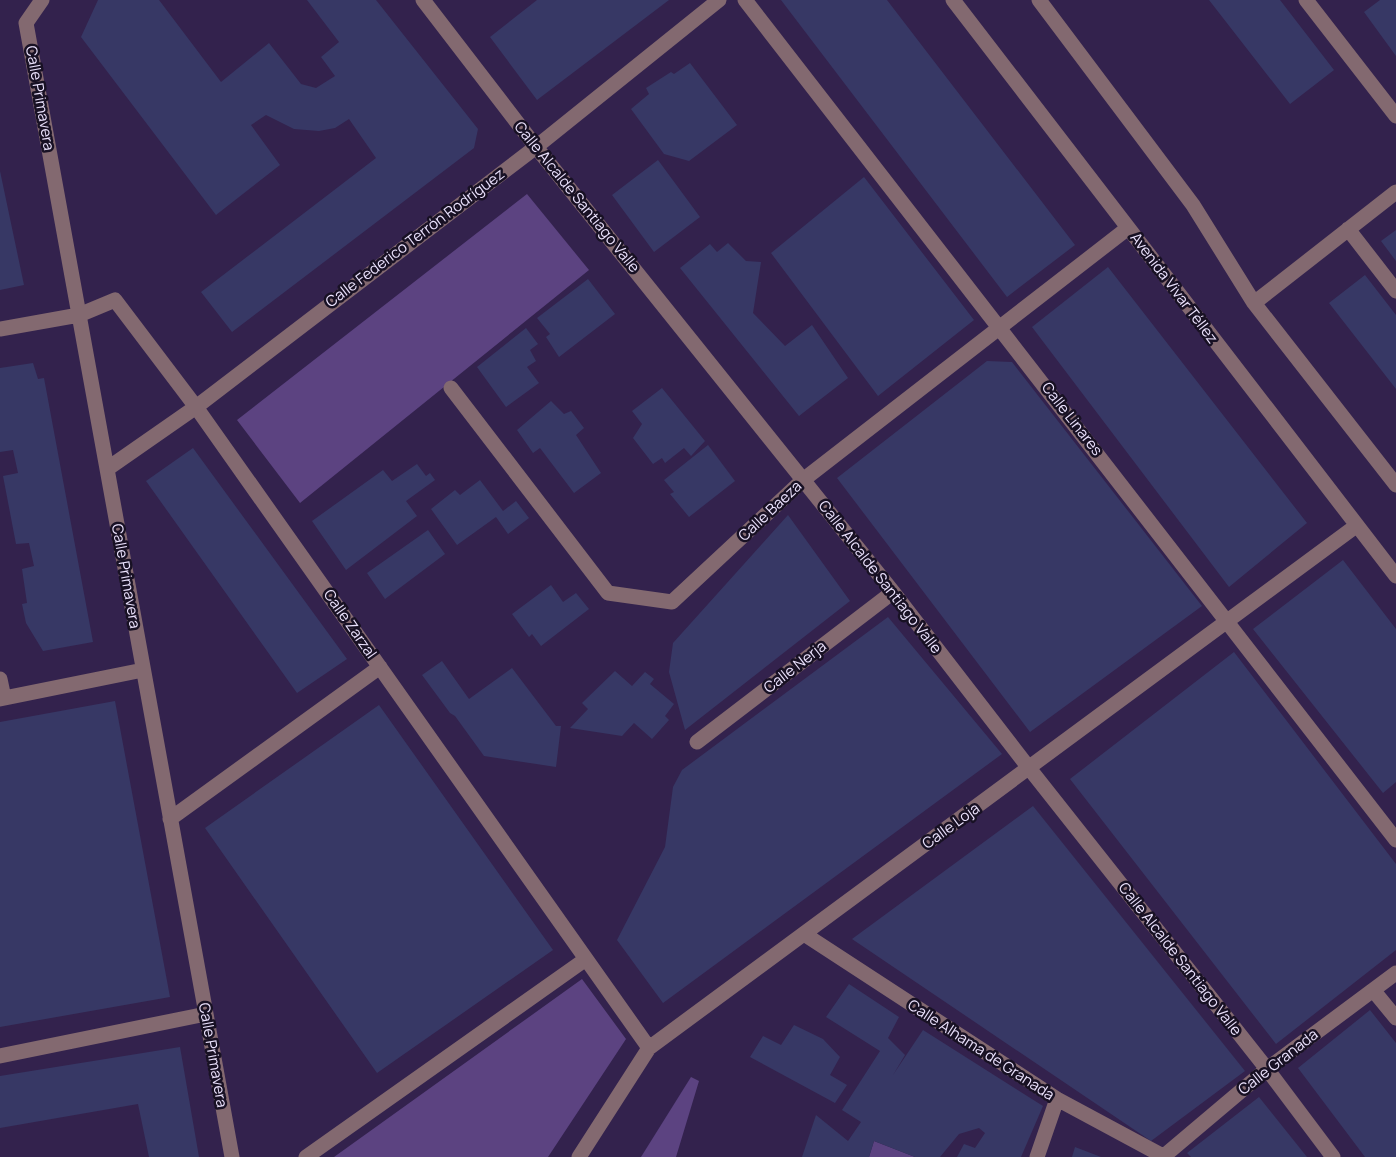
<svg xmlns="http://www.w3.org/2000/svg" width="1396" height="1157" viewBox="0 0 1396 1157" font-family="Manrope,sans-serif">
<style>
.green{fill:#5c4381}
.building{fill:#373865}
.lines{fill:none;stroke-linecap:round;stroke-linejoin:round}
.minor{stroke:#836970;stroke-width:15}
.labels{text-anchor:middle;stroke-width:5;stroke-linejoin:round;paint-order:stroke}
.street-label{font-size:15px;fill:#ebe2fd;stroke:#181124}
</style>
<rect width="100%" height="100%" fill="#33224d"/>
<!-- green -->
<path class="green" d="M 527,194 L 589,270 L 300,503 L 237,420 Z
M 582,979 L 626,1039 L 548,1157 L 334,1157 Z
M 691,1077 L 699,1081 L 676,1157 L 641,1157 Z
M 874,1141 L 915,1157 L 869,1157 Z"/>
<!-- building -->
<path class="building" d="M 98,0 L 159,0 L 221,82 L 269,43 L 301,84 L 316,88 L 335,76 L 321,57 L 339,42 L 307,0 L 376,0 L 478,129 L 474,148 L 232,332 L 201,292 L 376,158 L 349,119 L 335,128 L 319,131 L 294,129 L 266,115 L 251,125 L 280,165 L 216,215 L 81,37 Z
M 537,0 L 669,0 L 537,100 L 490,37 Z
M 781,0 L 887,0 L 1075,245 L 1007,297 Z
M 1209,0 L 1280,0 L 1334,70 L 1290,104 Z
M 1380,0 L 1396,0 L 1396,56 L 1364,12 Z
M 690,63 L 737,125 L 689,161 L 664,154 L 631,109 L 649,94 L 646,88 L 671,72 L 674,74 Z
M 658,160 L 700,217 L 654,252 L 612,195 Z
M 0,171 L 24,285 L 0,290 Z
M 864,177 L 974,320 L 878,396 L 771,253 Z
M 1396,230 L 1396,261 L 1381,241 Z
M 728,243 L 746,261 L 761,262 L 753,313 L 785,346 L 812,325 L 848,378 L 799,416 L 680,268 L 710,244 L 717,252 Z
M 1108,267 L 1307,523 L 1229,587 L 1032,327 Z
M 1365,275 L 1396,315 L 1396,389 L 1329,303 Z
M 588,279 L 615,314 L 559,357 L 546,337 L 550,334 L 537,318 Z
M 526,328 L 538,344 L 530,350 L 536,361 L 527,367 L 539,383 L 506,407 L 477,367 Z
M 987,361 L 1012,362 L 1202,606 L 1030,732 L 837,478 Z
M 33,363 L 38,379 L 44,378 L 93,642 L 43,651 L 26,623 L 22,604 L 27,603 L 22,569 L 34,566 L 29,543 L 16,544 L 3,476 L 18,473 L 13,450 L 0,452 L 0,368 Z
M 662,388 L 705,441 L 691,456 L 684,448 L 665,463 L 662,458 L 653,464 L 633,438 L 642,424 L 632,411 Z
M 551,401 L 564,414 L 571,411 L 584,428 L 576,435 L 601,473 L 574,493 L 540,448 L 533,453 L 517,430 Z
M 708,445 L 735,481 L 689,517 L 670,494 L 674,492 L 664,480 Z
M 193,448 L 347,659 L 297,693 L 146,481 Z
M 417,464 L 426,476 L 430,473 L 435,480 L 406,501 L 417,516 L 346,570 L 312,521 L 383,470 L 392,481 Z
M 480,480 L 503,511 L 516,501 L 529,518 L 508,534 L 496,517 L 457,545 L 431,509 L 455,490 L 460,495 Z
M 788,515 L 850,601 L 685,730 L 669,672 L 673,643 Z
M 428,530 L 445,554 L 385,599 L 367,573 Z
M 1343,560 L 1396,629 L 1396,782 L 1383,793 L 1253,629 Z
M 551,585 L 563,602 L 576,593 L 589,609 L 541,646 L 532,634 L 529,637 L 512,614 Z
M 888,617 L 1002,754 L 663,1003 L 617,940 L 665,847 L 673,787 L 682,770 Z
M 1234,652 L 1396,864 L 1396,950 L 1276,1044 L 1070,779 Z
M 442,661 L 469,699 L 512,668 L 556,726 L 561,726 L 556,767 L 484,756 L 455,716 L 450,713 L 422,675 Z
M 615,671 L 632,686 L 645,672 L 654,679 L 650,684 L 674,704 L 665,716 L 669,720 L 652,739 L 634,723 L 622,736 L 570,728 L 588,709 L 582,703 Z
M 115,701 L 170,997 L 0,1027 L 0,722 Z
M 379,705 L 553,950 L 377,1073 L 205,828 Z
M 1033,806 L 1245,1071 L 1151,1141 L 852,939 Z
M 849,984 L 899,1017 L 888,1038 L 905,1055 L 893,1075 L 923,1030 L 1043,1106 L 1021,1157 L 957,1157 L 964,1144 L 975,1148 L 985,1133 L 979,1128 L 959,1134 L 940,1157 L 915,1157 L 874,1141 L 869,1157 L 802,1157 L 816,1115 L 848,1141 L 861,1122 L 842,1110 L 880,1051 L 826,1017 Z
M 1370,1010 L 1396,1043 L 1396,1157 L 1365,1157 L 1298,1068 Z
M 794,1025 L 823,1039 L 840,1057 L 830,1075 L 847,1085 L 835,1103 L 750,1057 L 763,1036 L 781,1045 Z
M 180,1047 L 199,1157 L 149,1157 L 138,1104 L 0,1128 L 0,1076 Z
M 1259,1097 L 1307,1157 L 1191,1157 L 1187,1153 Z
M 1075,1147 L 1101,1157 L 1072,1157 Z"/>
<g class="lines">
<!-- minor -->
<path class="minor" d="M 42,0 L 26,23 L 232,1157
M 423,0 L 536,147 L 893,592 L 1029,768 L 1267,1069 L 1333,1157
M 745,0 L 1396,840
M 953,0 L 1396,576
M 1039,0 L 1193,205 L 1254,303 L 1396,485
M 1306,0 L 1396,116
M 1348,229 L 1396,291
M 1254,303 L 1396,192
M 0,329 L 79,315 L 115,300 L 196,407 L 649,1048
M 451,388 L 608,593 L 672,602 L 803,480 L 1128,228
M 107,469 L 196,407 L 536,147 L 719,0
M 0,679 L 4,698
M 0,699 L 143,670
M 697,742 L 893,592
M 170,819 L 380,667
M 804,934 L 1057,1099 L 1165,1157
M 1373,990 L 1396,1018
M 0,1056 L 206,1014
M 1164,1156 L 1267,1069 L 1396,973
M 306,1157 L 586,959
M 579,1157 L 649,1048 L 1356,526
M 1037,1157 L 1057,1099"/>
</g>
<g class="labels">
<!-- street labels -->
<g class="street-label">
<text transform="translate(40 98) rotate(80)" y="5">Calle Primavera</text>
<text transform="translate(577 197) rotate(51)" y="5">Calle Alcalde Santiago Valle</text>
<text transform="translate(415 238) rotate(-37)" y="5">Calle Federico Terrón Rodríguez</text>
<text transform="translate(1174 288) rotate(53)" y="5">Avenida Vivar Téllez</text>
<text transform="translate(1072 419) rotate(52)" y="5">Calle Linares</text>
<text transform="translate(770 511) rotate(-43)" y="5">Calle Baeza</text>
<text transform="translate(126 576) rotate(80)" y="5">Calle Primavera</text>
<text transform="translate(880 577) rotate(52)" y="5">Calle Alcalde Santiago Valle</text>
<text transform="translate(350 624) rotate(55)" y="5">Calle Zarzal</text>
<text transform="translate(795 667) rotate(-38)" y="5">Calle Nerja</text>
<text transform="translate(951 826) rotate(-36)" y="5">Calle Loja</text>
<text transform="translate(1180 959) rotate(52)" y="5">Calle Alcalde Santiago Valle</text>
<text transform="translate(981 1050) rotate(33)" y="5">Calle Alhama de Granada</text>
<text transform="translate(213 1055) rotate(80)" y="5">Calle Primavera</text>
<text transform="translate(1278 1062) rotate(-38)" y="5">Calle Granada</text>
</g>
</g>
</svg>
